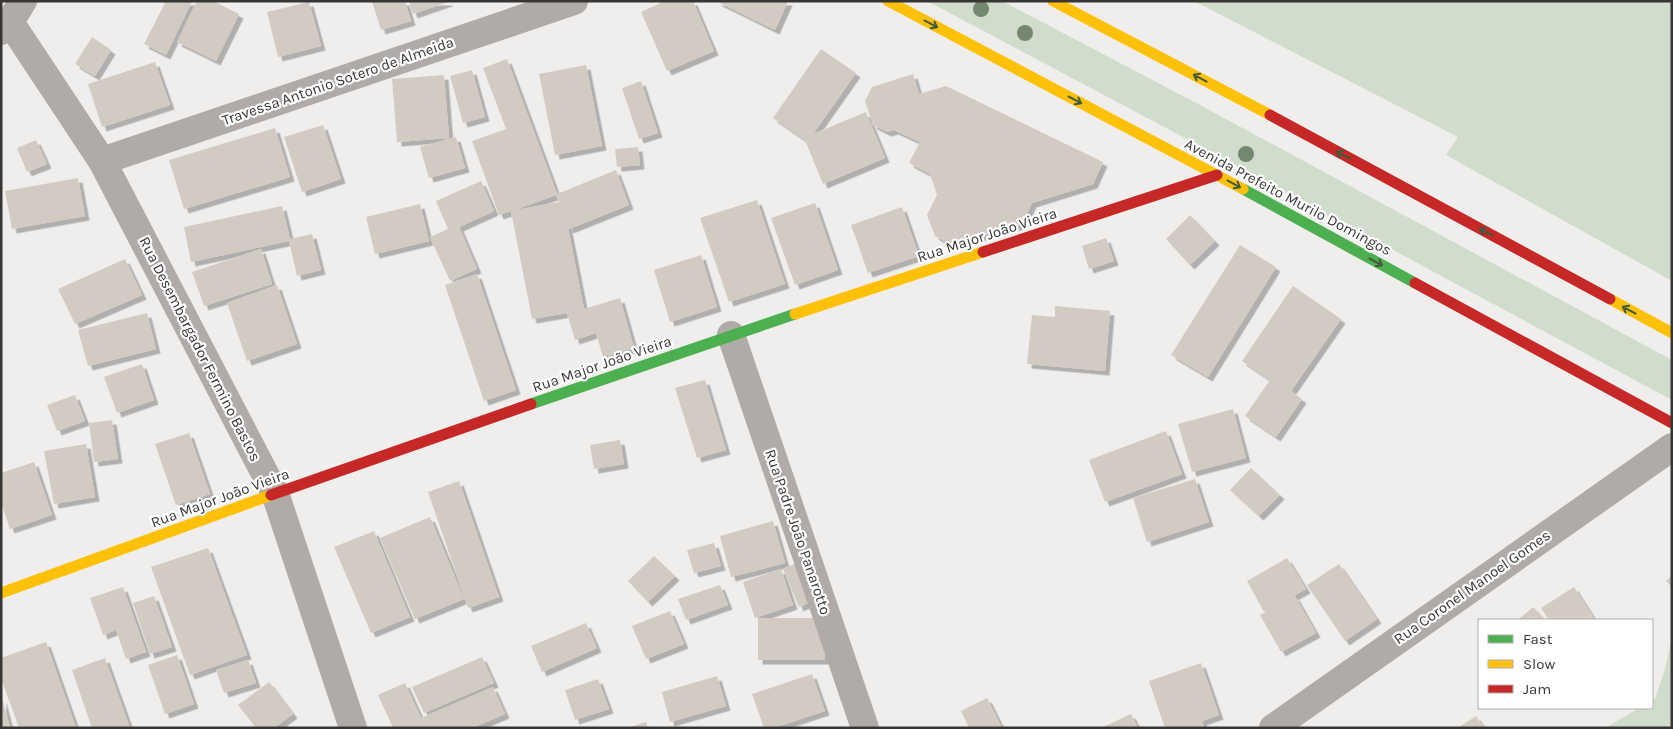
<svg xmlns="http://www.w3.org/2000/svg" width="1673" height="729" viewBox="0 0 1673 729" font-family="Karla,sans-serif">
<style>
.green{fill:#d0dccc}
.building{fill:#d1cbc4;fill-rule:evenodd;filter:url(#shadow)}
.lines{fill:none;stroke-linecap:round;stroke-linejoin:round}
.street{stroke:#b0aba8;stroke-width:28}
.fast{stroke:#4caf50;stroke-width:11}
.slow{stroke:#ffc107;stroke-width:11}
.jam{stroke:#c62828;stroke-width:11}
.tree{fill:#74886f}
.oneway{stroke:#3e5a3d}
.labels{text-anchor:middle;stroke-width:4.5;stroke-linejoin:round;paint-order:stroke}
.street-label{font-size:15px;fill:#383635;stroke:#fff}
</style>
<defs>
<filter id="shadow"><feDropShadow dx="4.5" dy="4.5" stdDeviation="0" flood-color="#0004"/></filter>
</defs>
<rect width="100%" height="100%" fill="#f0eeec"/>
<!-- green -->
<path class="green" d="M 927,1 L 1002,1 L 1200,105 L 1672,360 L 1672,400 L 1183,137 Z
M 1194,1 L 1672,1 L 1672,281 L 1446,155 L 1458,137 Z
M 1672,637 L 1672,728 L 1605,728 L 1639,708 L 1652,708 L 1652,701 L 1655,699 L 1665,669 Z"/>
<!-- building -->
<path class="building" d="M 161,1 L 192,1 L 166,55 L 144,44 L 165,3 Z
M 197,1 L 213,1 L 239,14 L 216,61 L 177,42 Z
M 372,1 L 405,1 L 411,21 L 381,30 Z
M 409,1 L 448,1 L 448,2 L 413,14 Z
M 665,1 L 693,1 L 714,51 L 667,71 L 641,12 Z
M 716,1 L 788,1 L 775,30 Z
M 309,2 L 321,46 L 278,57 L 267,12 Z
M 92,37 L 111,50 L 95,76 L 75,64 Z
M 821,49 L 856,73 L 813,134 L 866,112 L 885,158 L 823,184 L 805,140 L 773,118 Z
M 507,59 L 557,194 L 616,170 L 629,205 L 569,229 L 567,223 L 584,309 L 620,298 L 634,348 L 603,357 L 596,333 L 575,340 L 567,313 L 532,319 L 511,211 L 499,215 L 472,141 L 506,129 L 483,68 ZM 556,195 L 559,202 L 511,211 L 512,211 Z
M 155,62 L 170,105 L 102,127 L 88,84 Z
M 586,65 L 602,146 L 555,155 L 539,74 Z
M 472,70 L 485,117 L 463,123 L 450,76 Z
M 913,74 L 919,94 L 946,86 L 1103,162 L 1093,184 L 1032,203 L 1022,224 L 953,245 L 935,236 L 927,215 L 937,195 L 930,174 L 909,163 L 920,142 L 894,130 L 887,132 L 873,125 L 865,101 L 872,87 Z
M 444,75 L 449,138 L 397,142 L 392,79 Z
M 641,81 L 658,133 L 639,139 L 622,88 Z
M 323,125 L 341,179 L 302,192 L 284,137 Z
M 275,128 L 290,177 L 184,209 L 169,160 Z
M 456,137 L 465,168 L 429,178 L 420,147 Z
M 36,140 L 47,164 L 27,172 L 17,148 Z
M 638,147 L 640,165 L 617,167 L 615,149 Z
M 78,178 L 85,216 L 12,229 L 5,191 Z
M 481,181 L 494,211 L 459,227 L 477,269 L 450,281 L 430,237 L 448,229 L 436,201 Z
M 757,200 L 785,284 L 729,302 L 700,218 Z
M 815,203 L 838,270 L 795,285 L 771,218 Z
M 420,204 L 429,241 L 375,254 L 366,217 Z
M 282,206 L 290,239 L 312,234 L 321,270 L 297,276 L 289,241 L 191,262 L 184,227 Z
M 902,207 L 919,256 L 868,273 L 851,225 Z
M 1190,215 L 1215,241 L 1190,265 L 1166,239 Z
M 1106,238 L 1114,261 L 1089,269 L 1082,246 Z
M 1240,245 L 1276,267 L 1208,377 L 1171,355 Z
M 261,249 L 272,284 L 204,306 L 192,272 Z
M 701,255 L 717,307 L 670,322 L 654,270 Z
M 125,259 L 142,295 L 75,324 L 58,289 Z
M 477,274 L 516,390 L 484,401 L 445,285 Z
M 277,285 L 297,344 L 247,361 L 227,303 Z
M 1293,286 L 1341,319 L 1291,391 L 1302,399 L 1276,437 L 1245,416 L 1270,380 L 1242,361 Z
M 1055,306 L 1110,311 L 1105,371 L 1027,364 L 1032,315 L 1055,317 Z
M 147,313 L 156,349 L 88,366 L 78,330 Z
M 142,364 L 154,400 L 117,413 L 104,377 Z
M 705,380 L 726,450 L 697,458 L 675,388 Z
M 75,395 L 85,421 L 57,431 L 47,405 Z
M 1233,409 L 1246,458 L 1192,472 L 1178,424 Z
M 112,420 L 118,459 L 94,462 L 89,423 Z
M 1166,431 L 1182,474 L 1105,502 L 1089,460 Z
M 189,433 L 210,494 L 176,505 L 155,444 Z
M 620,440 L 624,464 L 594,469 L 590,445 Z
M 86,444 L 95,497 L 54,504 L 44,451 Z
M 34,462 L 52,515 L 10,529 L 1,502 L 1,473 Z
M 1251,468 L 1280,495 L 1259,516 L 1230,490 Z
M 1195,479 L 1209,522 L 1147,542 L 1133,498 Z
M 459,481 L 499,597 L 468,608 L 428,492 Z
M 430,517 L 464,599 L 415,619 L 380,538 Z
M 773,521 L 785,563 L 731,577 L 720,536 Z
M 374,531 L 410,617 L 371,633 L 334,547 Z
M 714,543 L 721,566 L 694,573 L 687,550 Z
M 208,548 L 247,655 L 190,675 L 151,567 Z
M 654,556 L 675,576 L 648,602 L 628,581 Z
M 1287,558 L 1306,589 L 1264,612 L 1247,581 Z
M 801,561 L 817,599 L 799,607 L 783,569 Z
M 1339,564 L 1377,619 L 1345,641 L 1307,585 Z
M 781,569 L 793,605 L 755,618 L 743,582 Z
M 1672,575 L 1672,587 L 1666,581 Z
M 720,585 L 728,605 L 686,620 L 678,599 Z
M 123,587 L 146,652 L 126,659 L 116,630 L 103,635 L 90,598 Z
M 1574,587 L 1595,620 L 1549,620 L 1541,608 Z
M 154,596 L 172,647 L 150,654 L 133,603 Z
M 1295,596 L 1316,633 L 1281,652 L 1260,615 Z
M 1533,607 L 1545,620 L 1518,620 Z
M 670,611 L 684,644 L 646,659 L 632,626 Z
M 758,618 L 824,618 L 825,660 L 758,660 Z
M 586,623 L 597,648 L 542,672 L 531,646 Z
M 46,642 L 76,728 L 19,728 L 1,678 L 1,658 Z
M 177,655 L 194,704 L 165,714 L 148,665 Z
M 482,657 L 494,683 L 424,713 L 412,687 Z
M 105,658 L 130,728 L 92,728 L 72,670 Z
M 248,660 L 256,683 L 224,693 L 216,670 Z
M 1201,663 L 1219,715 L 1202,721 L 1204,728 L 1165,728 L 1149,681 Z
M 812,674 L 825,711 L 773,728 L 764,728 L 752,694 Z
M 717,676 L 726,706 L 670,722 L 662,692 Z
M 598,679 L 609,709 L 575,720 L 565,690 Z
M 269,682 L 293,714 L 274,728 L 256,728 L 238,705 Z
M 405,683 L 421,718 L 493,687 L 505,714 L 472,728 L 393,728 L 378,695 Z
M 2,698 L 10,728 L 1,728 Z
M 987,698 L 1002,728 L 969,728 L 961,711 Z
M 1131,714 L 1138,728 L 1101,728 Z
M 1476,716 L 1484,728 L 1458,728 Z
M 646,722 L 648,728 L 630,728 L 630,727 Z"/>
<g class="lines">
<!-- street -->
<path class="street" d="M 10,22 L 102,161 L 275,493 L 353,728
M 1,31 L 10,22 L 23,1
M 102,161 L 574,1
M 731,335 L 865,728
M 1273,728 L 1672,447"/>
<!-- fast -->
<path class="fast" d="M 1243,189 L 1415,283
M 531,404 L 795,314"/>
<!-- slow -->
<path class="slow" d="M 888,1 L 1243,189
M 1053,1 L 1270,115
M 1610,299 L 1672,333
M 795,314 L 983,252
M 1,593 L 271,495"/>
<!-- jam -->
<path class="jam" d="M 1270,115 L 1610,299
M 983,252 L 1217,175
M 1415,283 L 1672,423
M 271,495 L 531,404"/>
</g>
<!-- trees -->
<g class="tree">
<circle cx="981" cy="9" r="8"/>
<circle cx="1025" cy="33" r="8"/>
<circle cx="1246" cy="154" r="8"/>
</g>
<!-- one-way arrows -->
<defs><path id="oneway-shaft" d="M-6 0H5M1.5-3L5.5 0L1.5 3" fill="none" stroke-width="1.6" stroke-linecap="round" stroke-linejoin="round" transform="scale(1.25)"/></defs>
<g class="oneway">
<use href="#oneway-shaft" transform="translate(931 24) rotate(28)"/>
<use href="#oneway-shaft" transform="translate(1200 78) rotate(-152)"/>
<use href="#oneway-shaft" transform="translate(1075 100) rotate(28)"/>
<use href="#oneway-shaft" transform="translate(1343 155) rotate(-152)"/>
<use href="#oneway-shaft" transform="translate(1234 184) rotate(29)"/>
<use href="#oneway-shaft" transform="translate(1486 232) rotate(-152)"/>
<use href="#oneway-shaft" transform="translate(1376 262) rotate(29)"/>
<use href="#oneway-shaft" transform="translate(1629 310) rotate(-152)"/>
</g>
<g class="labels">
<!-- street labels -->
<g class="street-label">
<text transform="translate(338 81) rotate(-19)" y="5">Travessa Antonio Sotero de Almeida</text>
<text transform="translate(1288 197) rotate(28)" y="5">Avenida Prefeito Murilo Domingos</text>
<text transform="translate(987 235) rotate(-18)" y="5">Rua Major João Vieira</text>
<text transform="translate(200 349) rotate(63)" y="5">Rua Desembargador Fermino Bastos</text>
<text transform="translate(602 364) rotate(-19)" y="5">Rua Major João Vieira</text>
<text transform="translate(220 498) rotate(-20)" y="5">Rua Major João Vieira</text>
<text transform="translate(798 532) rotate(71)" y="5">Rua Padre João Panarotto</text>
<text transform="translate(1472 587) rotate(-35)" y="5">Rua Coronel Manoel Gomes</text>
</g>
</g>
<!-- border -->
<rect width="1673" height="729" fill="none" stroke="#383635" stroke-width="5"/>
<!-- legend -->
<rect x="1478" y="619" width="175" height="90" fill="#ffffff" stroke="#afafae"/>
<rect x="1488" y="635" width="25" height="8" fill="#4caf50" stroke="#afafae"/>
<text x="1523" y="644" font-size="15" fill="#383635">Fast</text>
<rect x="1488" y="660" width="25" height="8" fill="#ffc107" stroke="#afafae"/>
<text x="1523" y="669" font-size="15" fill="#383635">Slow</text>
<rect x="1488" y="685" width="25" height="8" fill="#c62828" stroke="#afafae"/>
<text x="1523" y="694" font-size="15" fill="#383635">Jam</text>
</svg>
